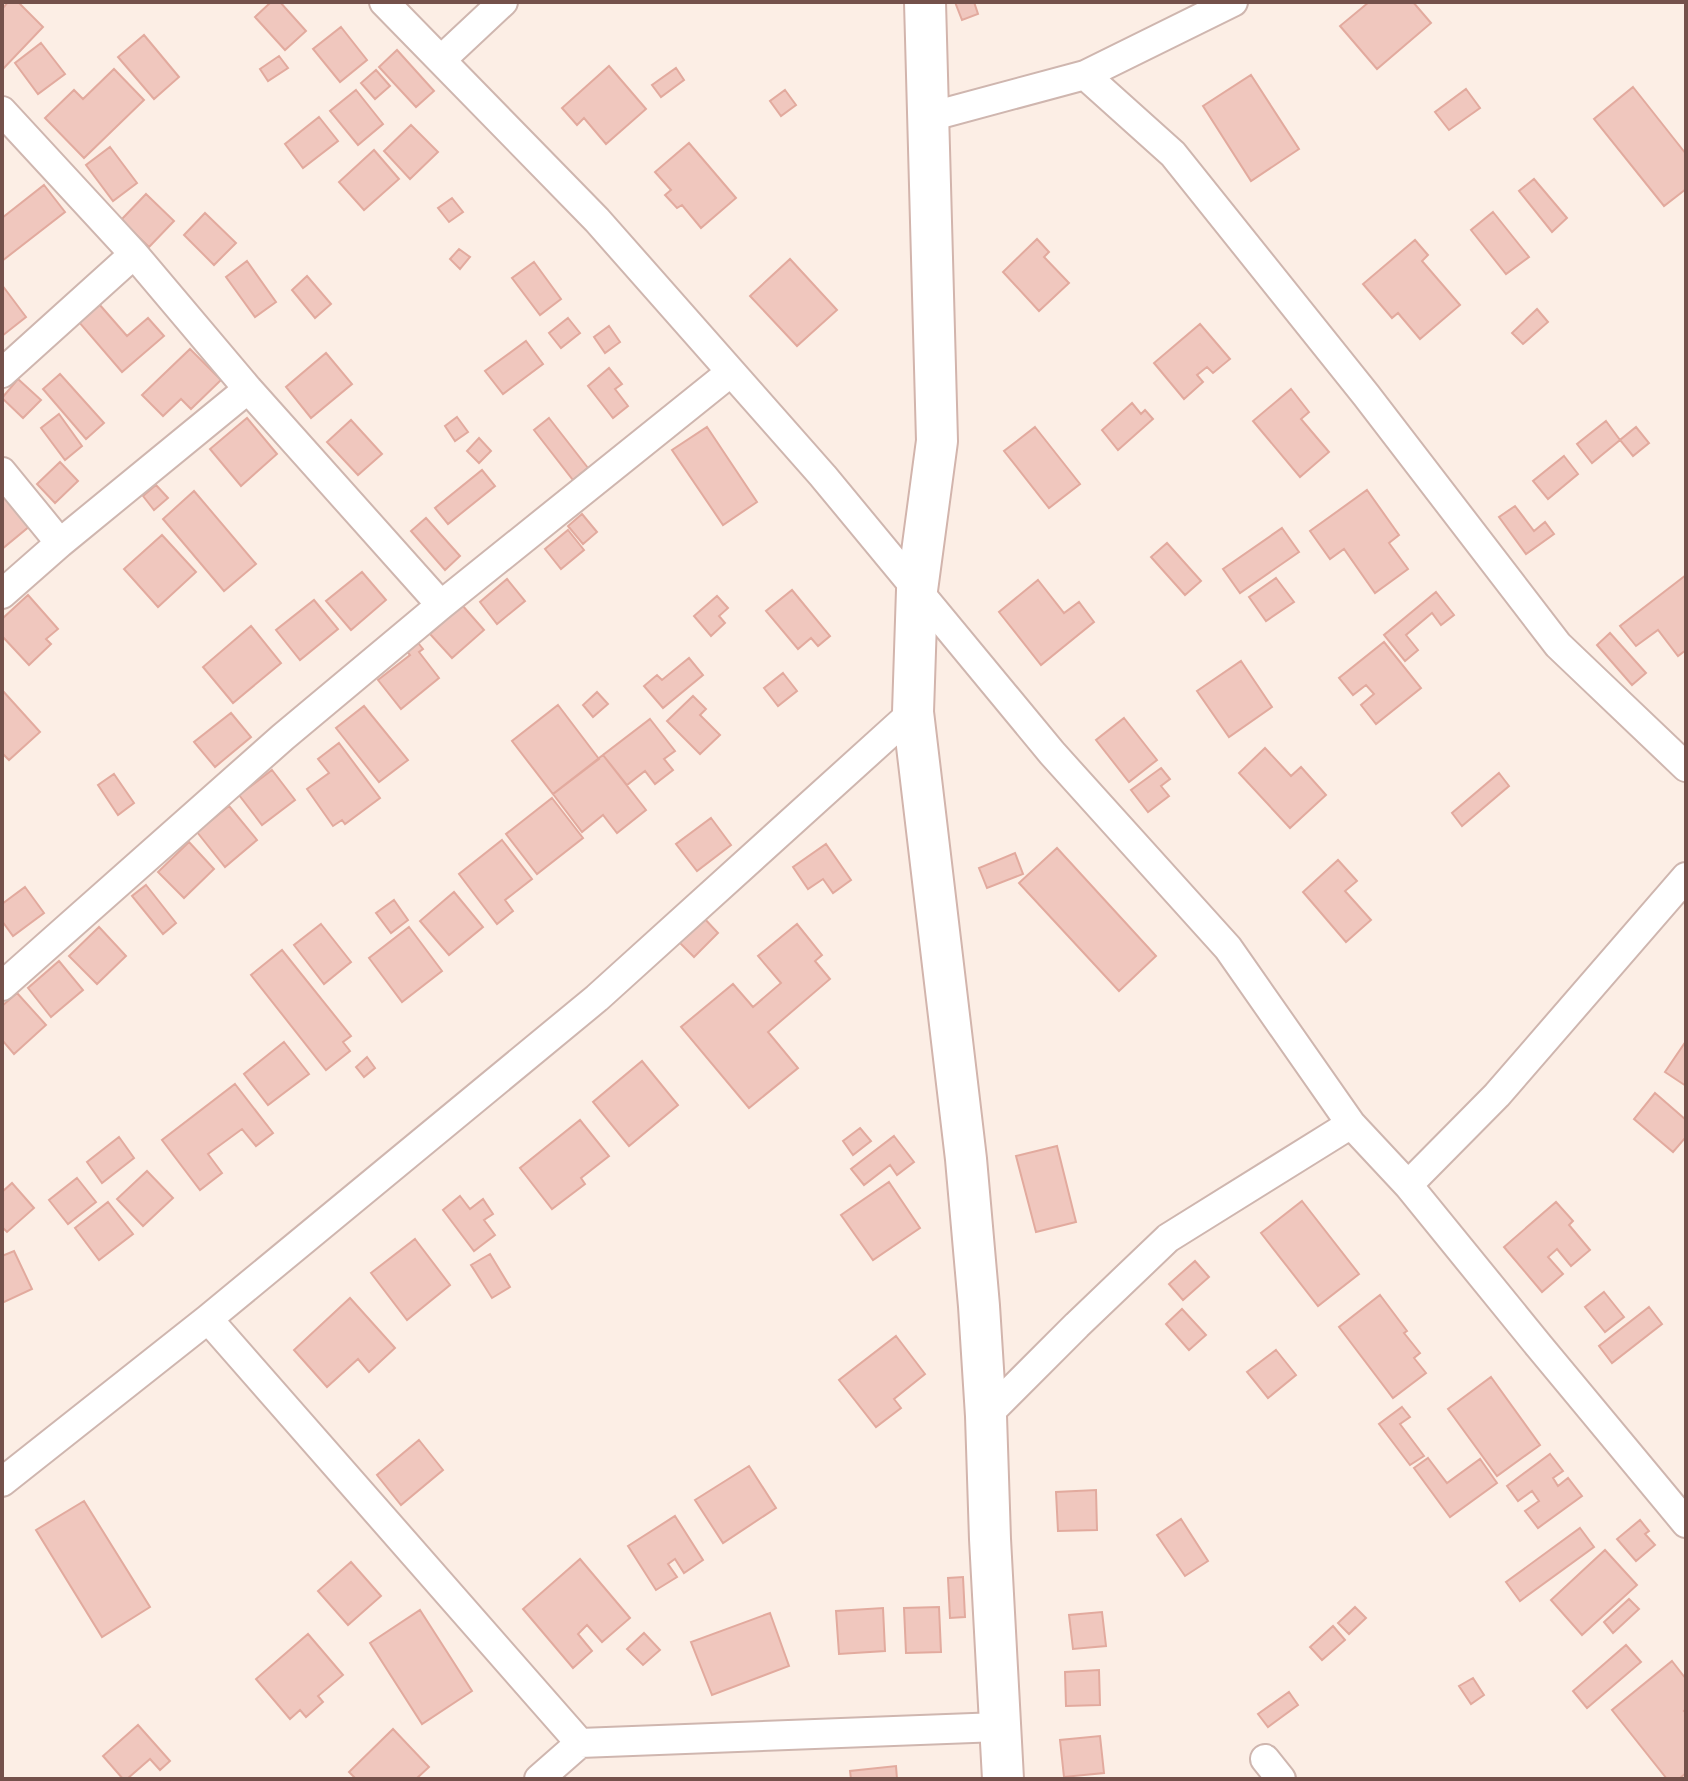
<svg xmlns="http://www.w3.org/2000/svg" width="1688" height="1781" viewBox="0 0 1688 1781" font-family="Montserrat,sans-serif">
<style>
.building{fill:#f0c7be;stroke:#e2aa9e;stroke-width:2}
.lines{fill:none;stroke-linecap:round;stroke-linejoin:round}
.minor-casing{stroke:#cfb6af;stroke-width:32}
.secondary-casing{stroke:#d2b4ac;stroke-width:44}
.minor{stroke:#fff;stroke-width:28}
.secondary{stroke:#fff;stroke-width:40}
</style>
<rect width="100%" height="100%" fill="#fceee5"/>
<!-- building -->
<path class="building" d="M 8,2 L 18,2 L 43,27 L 2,70 L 2,9 Z
M 271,2 L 280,2 L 306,31 L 285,50 L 255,17 Z
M 955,2 L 974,2 L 978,14 L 962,20 Z
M 1369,2 L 1413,2 L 1431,23 L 1377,69 L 1340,26 Z
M 341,27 L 367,60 L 340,82 L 313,49 Z
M 144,35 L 179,77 L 154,99 L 118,57 Z
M 41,43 L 65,74 L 38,94 L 15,63 Z
M 397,50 L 434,91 L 416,107 L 379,67 Z
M 279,56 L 288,68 L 268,81 L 260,69 Z
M 609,66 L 646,109 L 606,144 L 584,118 L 577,125 L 562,108 Z
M 676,68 L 684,80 L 661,97 L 652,85 Z
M 114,69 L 144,100 L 84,158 L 45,118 L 74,90 L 83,99 Z
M 376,70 L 390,86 L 375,99 L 361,83 Z
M 1251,75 L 1299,149 L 1251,181 L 1203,106 Z
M 1633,87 L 1686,154 L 1686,189 L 1664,206 L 1594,119 Z
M 1466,89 L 1480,108 L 1449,130 L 1435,112 Z
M 356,90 L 383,124 L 358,145 L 330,111 Z
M 785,90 L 796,105 L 781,116 L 770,101 Z
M 319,117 L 338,141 L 303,168 L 285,144 Z
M 411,125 L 438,152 L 410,179 L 384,151 Z
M 689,143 L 736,198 L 701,228 L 682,205 L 677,208 L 665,195 L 671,190 L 655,172 Z
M 110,147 L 137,183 L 113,201 L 86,165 Z
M 374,150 L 399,179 L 364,210 L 339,182 Z
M 1534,179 L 1567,218 L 1552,232 L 1519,191 Z
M 44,185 L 65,212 L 2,261 L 2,218 Z
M 146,194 L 174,221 L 149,247 L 121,220 Z
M 452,198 L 463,212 L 449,222 L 438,208 Z
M 1493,212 L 1529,257 L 1506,274 L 1471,230 Z
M 205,213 L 236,243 L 214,265 L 184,235 Z
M 1037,239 L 1049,252 L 1044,257 L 1069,283 L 1039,311 L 1003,272 Z
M 1415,240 L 1428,255 L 1422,261 L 1460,305 L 1420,339 L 1398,313 L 1392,318 L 1363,284 Z
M 459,249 L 470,257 L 460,269 L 450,259 Z
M 790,259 L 837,310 L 797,346 L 750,296 Z
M 247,261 L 276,302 L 255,317 L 226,277 Z
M 534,262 L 561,299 L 540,315 L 512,278 Z
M 307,276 L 331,304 L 315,318 L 292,290 Z
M 2,285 L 26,317 L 2,336 Z
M 99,304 L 127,336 L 148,318 L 164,336 L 122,372 L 78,321 Z
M 1537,309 L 1548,322 L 1523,344 L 1512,333 Z
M 568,318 L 580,333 L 561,348 L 549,333 Z
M 1200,324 L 1230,359 L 1213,373 L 1207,367 L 1197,375 L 1203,382 L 1184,399 L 1154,363 Z
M 609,326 L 620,342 L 605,353 L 594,337 Z
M 526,341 L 543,364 L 503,394 L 485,371 Z
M 190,349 L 221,380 L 191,409 L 181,399 L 163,416 L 142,395 Z
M 326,353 L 352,384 L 311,418 L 286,387 Z
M 609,368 L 622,384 L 615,389 L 628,406 L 613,418 L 588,386 Z
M 60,374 L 104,423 L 86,439 L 43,389 Z
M 18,379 L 41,400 L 23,418 L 2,398 Z
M 1291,389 L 1309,412 L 1301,419 L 1329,452 L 1300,477 L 1253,421 Z
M 1132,403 L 1141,414 L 1145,410 L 1153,419 L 1118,450 L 1102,430 Z
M 59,414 L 82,446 L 65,460 L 41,428 Z
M 457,417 L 468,432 L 455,441 L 445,426 Z
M 247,418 L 277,454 L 241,486 L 210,449 Z
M 549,418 L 588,468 L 573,480 L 534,430 Z
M 351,420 L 382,454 L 358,475 L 327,442 Z
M 1606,421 L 1620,440 L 1592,463 L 1577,444 Z
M 707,427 L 757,502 L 723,525 L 672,450 Z
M 1035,427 L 1080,484 L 1049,508 L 1004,451 Z
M 1636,427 L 1649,443 L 1633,456 L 1620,440 Z
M 479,438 L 491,451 L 479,463 L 467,451 Z
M 1564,456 L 1578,474 L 1548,499 L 1533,481 Z
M 60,462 L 78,481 L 55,503 L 37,484 Z
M 482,470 L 495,486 L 448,524 L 435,508 Z
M 156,485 L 168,498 L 154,510 L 143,496 Z
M 2,490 L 31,525 L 2,549 Z
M 1367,490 L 1399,535 L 1389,543 L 1408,569 L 1375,593 L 1344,549 L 1330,559 L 1310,531 Z
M 194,491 L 256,564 L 224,591 L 163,519 Z
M 1515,506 L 1534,531 L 1545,522 L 1554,534 L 1526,554 L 1499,517 Z
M 582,514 L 597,532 L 583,544 L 568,526 Z
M 426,518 L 460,556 L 445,570 L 411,531 Z
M 1282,528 L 1299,552 L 1240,593 L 1223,569 Z
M 568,530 L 584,550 L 561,569 L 545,549 Z
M 162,535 L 196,572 L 158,607 L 124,569 Z
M 1167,543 L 1201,581 L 1185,595 L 1151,557 Z
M 362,572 L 386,600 L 351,630 L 326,601 Z
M 1686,575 L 1686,650 L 1678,656 L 1658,630 L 1636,646 L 1620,626 Z
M 1276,578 L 1294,602 L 1266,621 L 1249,597 Z
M 507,579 L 525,601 L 497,624 L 480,602 Z
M 1038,580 L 1064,613 L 1079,602 L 1094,622 L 1041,665 L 999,612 Z
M 792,590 L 830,636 L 818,646 L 811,638 L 798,649 L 766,611 Z
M 1436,592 L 1454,615 L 1441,625 L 1432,613 L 1406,635 L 1418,650 L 1405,661 L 1384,635 Z
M 28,595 L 58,629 L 46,639 L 51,644 L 29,665 L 2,636 L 2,619 Z
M 717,596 L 728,608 L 719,616 L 725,623 L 711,636 L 694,616 Z
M 314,600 L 338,629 L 300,660 L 276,630 Z
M 462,605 L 484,630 L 452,658 L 430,634 Z
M 251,626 L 281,663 L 233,703 L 203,667 Z
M 1610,633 L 1646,673 L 1632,685 L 1597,645 Z
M 415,639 L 423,649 L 419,652 L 439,678 L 401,709 L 378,680 L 410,655 L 404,648 Z
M 1384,642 L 1421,688 L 1376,724 L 1361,705 L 1374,694 L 1366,685 L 1353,695 L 1339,678 Z
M 689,658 L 703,675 L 663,708 L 644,686 L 657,675 L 662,680 Z
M 1241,661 L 1272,707 L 1229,737 L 1197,691 Z
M 783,673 L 797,691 L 778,706 L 764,688 Z
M 2,690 L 40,732 L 9,760 L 2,753 Z
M 597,692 L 608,704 L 593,717 L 583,705 Z
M 693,696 L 706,709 L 700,715 L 720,735 L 700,754 L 667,721 Z
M 558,705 L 599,759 L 553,794 L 512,741 Z
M 364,706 L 408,760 L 379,782 L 336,728 Z
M 231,713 L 251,737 L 215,767 L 194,742 Z
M 1124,718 L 1157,760 L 1129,782 L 1096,740 Z
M 650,719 L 675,751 L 664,759 L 673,770 L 655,784 L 645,771 L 627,785 L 603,755 Z
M 339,743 L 380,798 L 345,824 L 342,820 L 333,826 L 307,789 L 329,773 L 318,759 Z
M 1265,748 L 1291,776 L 1301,767 L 1326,795 L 1290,828 L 1239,773 Z
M 603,755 L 646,810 L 617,833 L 603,815 L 582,832 L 553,794 Z
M 1161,768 L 1170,779 L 1161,786 L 1169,796 L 1148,812 L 1131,790 Z
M 272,770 L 295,800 L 262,825 L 239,795 Z
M 1499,773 L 1509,786 L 1462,826 L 1452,813 Z
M 114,774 L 134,803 L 118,815 L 98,785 Z
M 552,798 L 583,838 L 537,874 L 506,834 Z
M 229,806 L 257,840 L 225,867 L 197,832 Z
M 711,818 L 731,845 L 697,871 L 676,844 Z
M 502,840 L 532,879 L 505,900 L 513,911 L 497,924 L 459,874 Z
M 189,842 L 214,869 L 184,898 L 158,872 Z
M 826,844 L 851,880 L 833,893 L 823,879 L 808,889 L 793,867 Z
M 1057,848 L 1156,956 L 1119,991 L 1019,883 Z
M 1015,853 L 1023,874 L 987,888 L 979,868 Z
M 1338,860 L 1357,881 L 1345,891 L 1371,920 L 1346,942 L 1303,892 Z
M 146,885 L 176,923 L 163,934 L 132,896 Z
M 25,887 L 44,913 L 13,936 L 2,921 L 2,904 Z
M 454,892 L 483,927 L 449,955 L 420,921 Z
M 394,900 L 408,920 L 391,933 L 376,913 Z
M 703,917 L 718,933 L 694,957 L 678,941 Z
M 321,924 L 351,962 L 324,984 L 294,945 Z
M 797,924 L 822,955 L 815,961 L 830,979 L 768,1032 L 798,1068 L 749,1108 L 681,1027 L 733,984 L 753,1007 L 781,983 L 758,956 Z
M 99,927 L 126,956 L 97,984 L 69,956 Z
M 409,927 L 442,971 L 402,1002 L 369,958 Z
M 282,950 L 351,1036 L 343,1042 L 350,1051 L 326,1070 L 251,975 Z
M 59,961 L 83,990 L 51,1017 L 28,988 Z
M 17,993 L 46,1025 L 14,1054 L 2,1040 L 2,1006 Z
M 1686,1041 L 1686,1086 L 1665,1072 Z
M 284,1042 L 309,1074 L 268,1105 L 244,1074 Z
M 367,1057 L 375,1068 L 364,1077 L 356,1067 Z
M 642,1061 L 678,1105 L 629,1146 L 593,1102 Z
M 235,1084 L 273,1133 L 256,1146 L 242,1129 L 208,1154 L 222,1173 L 200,1190 L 162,1140 Z
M 1655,1093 L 1686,1120 L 1686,1137 L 1673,1152 L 1634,1119 Z
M 580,1120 L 609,1156 L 581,1178 L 585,1184 L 552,1209 L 520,1168 Z
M 860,1128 L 871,1141 L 853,1155 L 843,1141 Z
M 894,1136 L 914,1162 L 897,1175 L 890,1165 L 864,1185 L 851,1169 Z
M 119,1137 L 134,1158 L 102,1183 L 87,1162 Z
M 1057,1146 L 1076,1222 L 1036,1232 L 1016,1156 Z
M 147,1171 L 173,1198 L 143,1226 L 117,1199 Z
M 77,1178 L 96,1202 L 68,1224 L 49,1200 Z
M 889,1182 L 920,1228 L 873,1260 L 841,1215 Z
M 12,1183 L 34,1208 L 7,1232 L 2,1227 L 2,1192 Z
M 460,1196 L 470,1209 L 483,1199 L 493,1214 L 484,1220 L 495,1235 L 474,1251 L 443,1210 Z
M 1302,1201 L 1359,1274 L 1318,1306 L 1261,1233 Z
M 108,1202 L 133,1234 L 99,1260 L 75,1228 Z
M 1556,1202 L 1573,1221 L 1569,1225 L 1590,1250 L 1571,1266 L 1557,1249 L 1548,1257 L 1563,1274 L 1542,1292 L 1504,1247 Z
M 415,1239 L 450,1285 L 407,1320 L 371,1273 Z
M 14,1251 L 32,1289 L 2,1303 L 2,1256 Z
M 490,1254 L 510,1287 L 492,1298 L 471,1265 Z
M 1195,1261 L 1209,1277 L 1183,1300 L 1169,1284 Z
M 1604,1292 L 1624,1317 L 1605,1332 L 1585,1307 Z
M 1380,1295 L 1407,1331 L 1404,1333 L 1420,1353 L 1414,1358 L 1426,1373 L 1393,1398 L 1339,1327 Z
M 350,1298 L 395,1348 L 369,1372 L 358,1359 L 327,1387 L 294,1350 Z
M 1649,1307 L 1662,1324 L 1612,1363 L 1599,1346 Z
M 1182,1309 L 1206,1335 L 1189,1350 L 1166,1324 Z
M 896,1336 L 925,1374 L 894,1399 L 901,1408 L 876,1427 L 839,1380 Z
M 1276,1350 L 1296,1375 L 1268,1398 L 1247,1372 Z
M 1491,1377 L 1540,1445 L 1497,1476 L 1448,1409 Z
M 1402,1407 L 1410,1417 L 1400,1424 L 1424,1456 L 1410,1465 L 1379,1424 Z
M 419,1440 L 443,1470 L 401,1505 L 377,1475 Z
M 1550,1454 L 1563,1471 L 1553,1478 L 1558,1486 L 1568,1478 L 1582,1496 L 1538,1528 L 1525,1511 L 1539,1501 L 1532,1491 L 1518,1501 L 1507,1486 Z
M 1428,1458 L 1447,1483 L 1480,1459 L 1497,1483 L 1450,1517 L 1414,1468 Z
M 749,1466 L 776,1508 L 723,1543 L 695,1500 Z
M 1096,1490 L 1097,1530 L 1058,1531 L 1056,1492 Z
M 84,1501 L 150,1607 L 102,1637 L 36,1530 Z
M 675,1516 L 703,1560 L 684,1573 L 675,1559 L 668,1564 L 677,1577 L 656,1590 L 628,1546 Z
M 1181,1519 L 1208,1561 L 1185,1576 L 1157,1535 Z
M 1640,1520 L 1649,1531 L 1645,1534 L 1655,1545 L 1636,1561 L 1617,1539 Z
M 1580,1528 L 1594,1547 L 1520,1601 L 1506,1582 Z
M 1605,1550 L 1637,1585 L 1582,1635 L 1551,1600 Z
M 580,1559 L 630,1618 L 602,1642 L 587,1625 L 578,1634 L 592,1651 L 573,1668 L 523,1609 Z
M 351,1562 L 381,1596 L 348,1625 L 318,1591 Z
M 963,1577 L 965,1617 L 950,1618 L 948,1578 Z
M 1629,1599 L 1639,1609 L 1613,1633 L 1604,1622 Z
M 939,1607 L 941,1652 L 906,1653 L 904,1608 Z
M 1355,1607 L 1366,1618 L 1349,1634 L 1338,1623 Z
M 883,1608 L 885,1651 L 839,1654 L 836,1611 Z
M 420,1610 L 472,1691 L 422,1724 L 370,1643 Z
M 1102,1612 L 1106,1646 L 1073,1649 L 1069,1615 Z
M 770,1613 L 789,1666 L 712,1695 L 691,1642 Z
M 1333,1626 L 1345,1640 L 1322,1660 L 1310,1647 Z
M 644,1633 L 660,1650 L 643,1665 L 627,1649 Z
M 308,1634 L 343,1675 L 318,1696 L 323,1702 L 306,1717 L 300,1710 L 290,1719 L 256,1679 Z
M 1626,1645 L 1641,1662 L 1587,1708 L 1573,1691 Z
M 1672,1661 L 1686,1679 L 1686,1709 L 1684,1711 L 1686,1713 L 1686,1773 L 1679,1779 L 1667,1779 L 1612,1710 Z
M 1099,1670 L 1100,1705 L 1066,1706 L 1065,1672 Z
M 1473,1678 L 1484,1695 L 1471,1704 L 1459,1686 Z
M 1289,1692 L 1298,1705 L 1268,1727 L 1258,1714 Z
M 138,1725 L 170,1761 L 160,1770 L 150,1759 L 127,1779 L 123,1779 L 103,1756 Z
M 393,1729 L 429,1767 L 416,1779 L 356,1779 L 349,1772 Z
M 1100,1736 L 1104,1773 L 1064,1777 L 1060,1740 Z
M 896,1766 L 897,1779 L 851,1779 L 850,1771 Z"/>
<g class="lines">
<!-- minor casing -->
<g class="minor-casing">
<path id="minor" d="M 384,2 L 597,220 L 823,476 L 1052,753 L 1228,948 L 1351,1124 L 1408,1185 L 1539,1346 L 1686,1523
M 441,60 L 503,2
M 1085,75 L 1173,154 L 1366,395 L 1558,645 L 1686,767
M 2,111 L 134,254 L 248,389 L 441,605
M 929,117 L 1085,75 L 1233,2
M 2,373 L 134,254
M 2,472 L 60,543
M 2,594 L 60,543 L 248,389
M 2,986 L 283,737 L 441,605 L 731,372
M 1408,1185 L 1497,1095 L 1686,877
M 208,1319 L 580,1743 L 999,1727
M 986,1416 L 1077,1325 L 1168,1238 L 1351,1124
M 2,1482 L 208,1319 L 597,998 L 913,712
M 1265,1759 L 1281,1779
M 539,1779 L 580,1743"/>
</g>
<!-- secondary casing -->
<g class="secondary-casing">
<path id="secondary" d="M 925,2 L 937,441 L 917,590 L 913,712 L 966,1159 L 979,1306 L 986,1416 L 990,1539 L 1003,1779"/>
</g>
<!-- minor -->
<use href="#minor" class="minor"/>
<!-- secondary -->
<use href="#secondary" class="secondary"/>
</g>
<!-- border -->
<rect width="1688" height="1781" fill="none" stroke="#74514b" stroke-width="8"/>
</svg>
